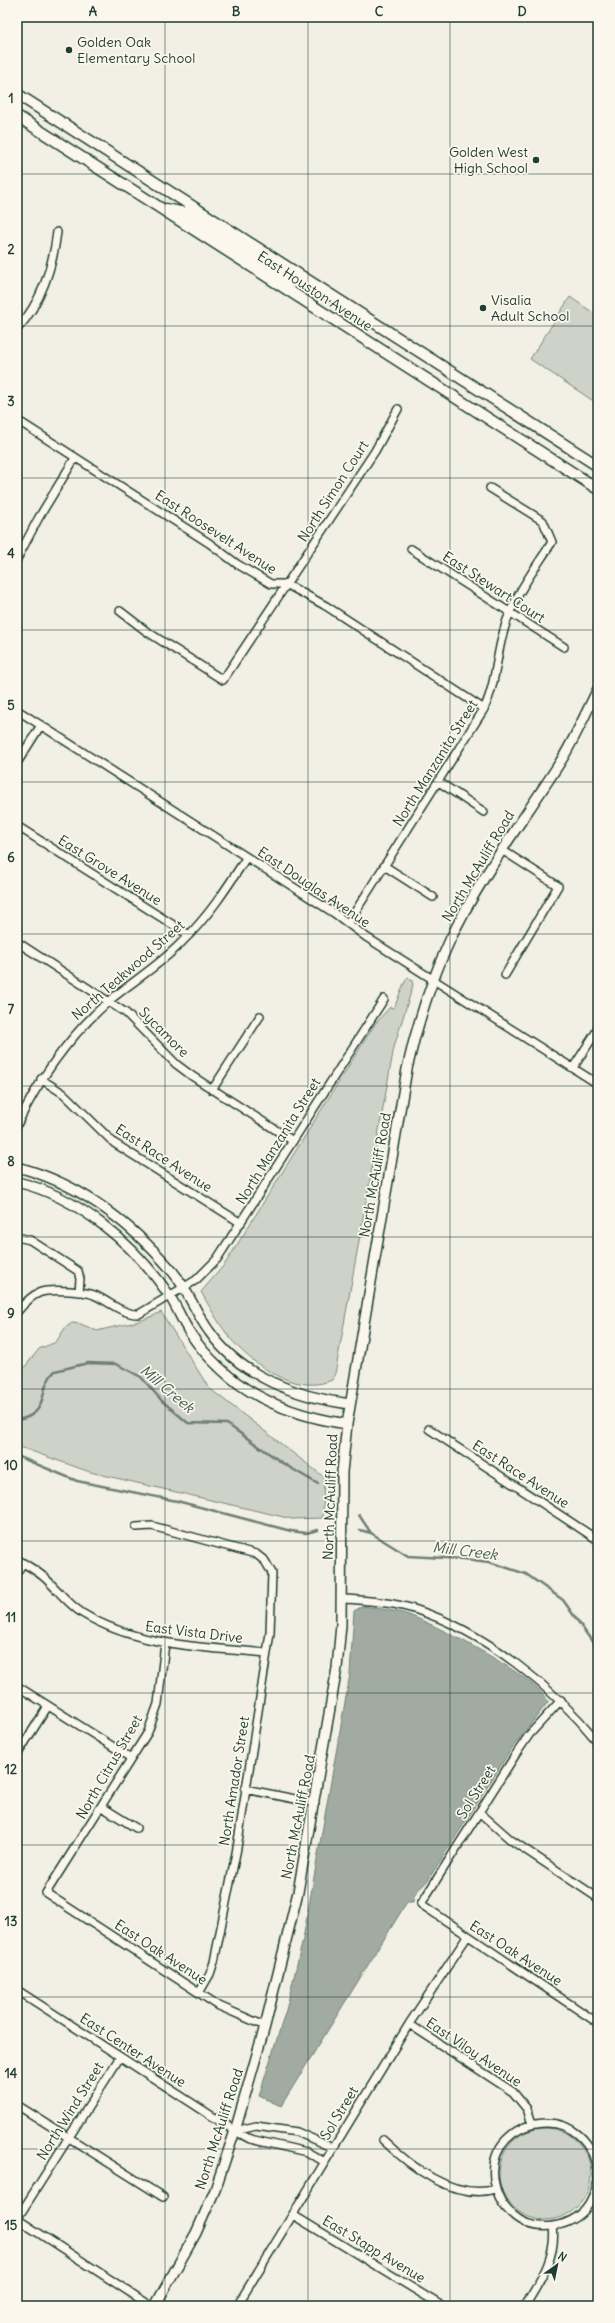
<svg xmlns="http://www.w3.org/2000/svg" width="615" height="2323" viewBox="0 0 615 2323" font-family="Delius,sans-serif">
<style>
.green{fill:#cfd2c8;stroke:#77887e}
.water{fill:#a2aba1;stroke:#6e7f75}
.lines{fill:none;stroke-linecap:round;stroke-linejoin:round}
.stream{stroke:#6e7f75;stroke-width:2.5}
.street-casing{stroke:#1f3d34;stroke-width:10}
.secondary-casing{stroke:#1f3d34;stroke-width:12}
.primary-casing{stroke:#1f3d34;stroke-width:13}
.street{stroke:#fbf7ec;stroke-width:7}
.secondary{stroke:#fbf7ec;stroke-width:9}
.primary{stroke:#fbf7ec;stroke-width:10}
.grid{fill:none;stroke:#1f3d34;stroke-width:1;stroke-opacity:0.55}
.poi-dot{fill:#1f3d34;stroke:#fbf7ec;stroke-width:1.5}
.labels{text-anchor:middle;stroke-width:3.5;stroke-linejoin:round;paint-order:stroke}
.poi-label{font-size:14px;fill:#1f3d34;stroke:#fbf7ec;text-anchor:start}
.street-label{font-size:14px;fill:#1f3d34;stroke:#fbf7ec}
.water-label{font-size:15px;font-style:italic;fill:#465e55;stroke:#fbf7ec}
.neatline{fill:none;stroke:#1f3d34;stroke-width:1.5}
.grid-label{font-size:13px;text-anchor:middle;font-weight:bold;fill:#1f3d34}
</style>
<rect width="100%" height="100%" fill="#f2f0e5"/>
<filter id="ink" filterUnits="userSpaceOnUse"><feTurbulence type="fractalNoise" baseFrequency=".025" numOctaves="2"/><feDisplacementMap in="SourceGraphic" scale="8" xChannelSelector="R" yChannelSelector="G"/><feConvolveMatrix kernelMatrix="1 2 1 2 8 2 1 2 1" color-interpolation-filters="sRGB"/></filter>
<g filter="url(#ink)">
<!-- green -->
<path class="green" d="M 570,297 L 598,316 L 598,404 L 530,359 Z
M 408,977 L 412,981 L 413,985 L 394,1047 L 335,1374 L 332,1380 C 301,1394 262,1371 239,1348 C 223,1332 212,1311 201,1292 L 225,1264 L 375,1024 L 390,1007 L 394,1008 C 399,997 401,987 408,977 Z
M 161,1312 L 209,1388 L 324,1477 L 323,1518 L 292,1519 L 90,1472 L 17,1446 L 17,1372 L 24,1368 L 39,1349 L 56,1342 L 65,1328 L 72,1323 L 81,1324 L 97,1331 C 119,1325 141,1323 161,1312 Z
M499 2174a46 46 0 1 1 92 0a46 46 0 1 1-92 0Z"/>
<!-- water -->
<path class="water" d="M 363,1606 C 378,1609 395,1610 409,1615 C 436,1625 538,1677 548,1702 L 512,1748 L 428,1880 C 422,1888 413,1891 413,1902 L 407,1902 L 281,2106 L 259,2096 L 286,2010 L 303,1939 L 350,1674 L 354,1611 Z"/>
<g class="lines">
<!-- stream -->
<path class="stream" d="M 17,1420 C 52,1414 36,1389 55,1371 L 88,1363 L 116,1364 L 141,1377 L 162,1401 L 188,1423 L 227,1424 L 284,1464 L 318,1484
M 17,1456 L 77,1481 L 177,1501 L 291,1531 L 306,1533 L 318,1530
M 359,1515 L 371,1533 L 408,1556 L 464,1559 L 489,1562 L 526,1574 L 563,1600 L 598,1650
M 360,1530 L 371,1533"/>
<!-- street casing -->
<g class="street-casing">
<path id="street" d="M 17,329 C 41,304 53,266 57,232
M 17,420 L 209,543 L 237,564 L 271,584 L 286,584 L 326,606 L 484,709
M 411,549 L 564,647
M 17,559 L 38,519 L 75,458
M 120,611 L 146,631 L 223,680 L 375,451 L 398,409
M 17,710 L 334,913 L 366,937 L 598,1084
M 17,763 L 41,725
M 439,782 L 484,812
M 17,826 L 189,935
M 502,850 L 558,886 L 505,975
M 386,867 L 433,897
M 348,923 L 484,709 C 496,684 496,656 504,630 C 512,598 535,569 552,542 L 543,521 L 490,488
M 17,942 L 126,1013 L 176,1064 L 192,1076 L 293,1141
M 573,1068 L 598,1029
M 41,1079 L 64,1094 L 114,1143 L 241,1223
M 212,1090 L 260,1016
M 17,1125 C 40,1077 69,1036 109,1001 C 133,981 160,965 182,942 C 208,917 227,888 246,858
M 17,1237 L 30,1240 L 78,1271 L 80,1279 L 79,1292
M 17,1312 C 35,1290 42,1289 70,1291 C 78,1292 87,1292 94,1295 C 109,1301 123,1315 139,1314 L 196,1280 L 217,1259 L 384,999
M 429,1429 L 598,1540
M 136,1527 L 152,1526 L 256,1554 L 265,1561 L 272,1573 L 270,1633 L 237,1848 L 214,1962 L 210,1974 L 199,1993
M 17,1559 C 26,1565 36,1570 45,1578 C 58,1590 67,1603 82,1613 C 138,1647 203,1647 267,1653
M 17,1572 L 23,1563
M 342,1599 C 367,1600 393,1602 417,1610 C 485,1632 553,1687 598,1742
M 165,1643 L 158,1704 L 148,1732 L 46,1893 L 219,2006 L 265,2026
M 17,1686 L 131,1758
M 561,1700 L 529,1735 L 516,1754 L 421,1904 L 598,2023
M 17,1755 L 48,1706
M 245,1789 L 315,1803
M 102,1807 L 136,1828
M 479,1812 L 511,1840 L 598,1898
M 17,1990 L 235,2131 L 250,2139 L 307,2152 L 325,2162
M 409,2024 L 513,2092 L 527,2109 L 532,2124
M 17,2105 L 163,2197
M 235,2131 L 256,2126 L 297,2132 L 333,2148
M 383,2140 C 411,2167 455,2201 496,2189
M 598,2180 C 594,2096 486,2113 494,2179 C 496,2192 501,2205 512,2214 C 531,2232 565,2230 584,2211 C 592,2202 595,2192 598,2181
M 293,2215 L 442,2306
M 17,2219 L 120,2057
M 17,2219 L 151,2306
M 237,2306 L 409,2024 L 467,1937
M 525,2306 C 540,2281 557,2257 553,2226"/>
</g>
<!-- secondary casing -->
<g class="secondary-casing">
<path id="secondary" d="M 17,1167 C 80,1183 131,1223 173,1272 C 188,1290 195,1312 209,1331 C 241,1377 297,1397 350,1404
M 17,1182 C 78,1196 135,1245 169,1295 C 177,1307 182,1321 190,1333 C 198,1345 208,1357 219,1367 C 253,1401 300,1417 347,1424
M 155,2306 L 196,2233 L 215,2190 L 235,2131 L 265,2026 L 298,1892 L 337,1668 L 341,1625 L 342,1472 L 347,1424 L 407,1069 C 417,1024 431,981 450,940 C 480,877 522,822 559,764 C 574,741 585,714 598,689"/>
</g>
<!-- primary casing -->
<g class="primary-casing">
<path id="primary" d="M 17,94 L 598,466
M 17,116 L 598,489
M 166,209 L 185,213 L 289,280 L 300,284 L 306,280"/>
</g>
<!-- street -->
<use href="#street" class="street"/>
<!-- secondary -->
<use href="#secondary" class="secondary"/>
<!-- primary -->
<use href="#primary" class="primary"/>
</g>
</g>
<!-- grid -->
<path class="grid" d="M 165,17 L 165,2306M 308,17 L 308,2306M 450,17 L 450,2306M 17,174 L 598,174M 17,326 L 598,326M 17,478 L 598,478M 17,630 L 598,630M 17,782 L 598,782M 17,934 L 598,934M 17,1086 L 598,1086M 17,1237 L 598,1237M 17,1389 L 598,1389M 17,1541 L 598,1541M 17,1693 L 598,1693M 17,1845 L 598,1845M 17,1997 L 598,1997M 17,2149 L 598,2149"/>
<!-- markers -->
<g class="poi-dot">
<circle cx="69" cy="50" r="4"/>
<circle cx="536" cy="160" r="4"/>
<circle cx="483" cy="308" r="4"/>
</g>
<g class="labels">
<!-- poi labels -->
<g class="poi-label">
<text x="77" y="47">Golden Oak<tspan x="77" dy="16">Elementary School</tspan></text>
<text x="528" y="157" text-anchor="end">Golden West<tspan x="528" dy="16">High School</tspan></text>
<text x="491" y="305">Visalia<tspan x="491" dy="16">Adult School</tspan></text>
</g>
<!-- street labels -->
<g class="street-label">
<text transform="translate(315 291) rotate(33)" y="5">East Houston Avenue</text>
<text transform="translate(333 491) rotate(-57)" y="5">North Simon Court</text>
<text transform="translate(216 532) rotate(33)" y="5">East Roosevelt Avenue</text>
<text transform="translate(494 587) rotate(33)" y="5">East Stewart Court</text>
<text transform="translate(435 763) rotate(-58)" y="5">North Manzanita Street</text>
<text transform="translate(478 866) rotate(-59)" y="5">North McAuliff Road</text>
<text transform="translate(110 870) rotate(32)" y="5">East Grove Avenue</text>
<text transform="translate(314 887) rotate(34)" y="5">East Douglas Avenue</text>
<text transform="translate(128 970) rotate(-41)" y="5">North Teakwood Street</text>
<text transform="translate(164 1032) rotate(45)" y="5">Sycamore</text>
<text transform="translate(278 1141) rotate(-58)" y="5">North Manzanita Street</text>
<text transform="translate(164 1158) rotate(33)" y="5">East Race Avenue</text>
<text transform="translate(375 1175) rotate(-80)" y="5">North McAuliff Road</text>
<text transform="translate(521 1474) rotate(33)" y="5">East Race Avenue</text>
<text transform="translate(330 1497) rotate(-88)" y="5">North McAuliff Road</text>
<text transform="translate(194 1632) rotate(7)" y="5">East Vista Drive</text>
<text transform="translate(109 1767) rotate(-60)" y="5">North Citrus Street</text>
<text transform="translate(234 1781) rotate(-81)" y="5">North Amador Street</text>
<text transform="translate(476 1792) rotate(-58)" y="5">Sol Street</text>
<text transform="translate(298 1817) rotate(-79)" y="5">North McAuliff Road</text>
<text transform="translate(161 1952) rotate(33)" y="5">East Oak Avenue</text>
<text transform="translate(516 1953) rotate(33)" y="5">East Oak Avenue</text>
<text transform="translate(133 2050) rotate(33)" y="5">East Center Avenue</text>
<text transform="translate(474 2052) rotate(34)" y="5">East Viloy Avenue</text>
<text transform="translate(70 2111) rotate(-58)" y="5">North Wind Street</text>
<text transform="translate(339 2113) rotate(-59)" y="5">Sol Street</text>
<text transform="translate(219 2129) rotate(-72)" y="5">North McAuliff Road</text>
<text transform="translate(374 2249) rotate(31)" y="5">East Stapp Avenue</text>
</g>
<!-- water labels -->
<g class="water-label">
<text transform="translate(167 1389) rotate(40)" y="5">Mill Creek</text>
<text transform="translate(465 1551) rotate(7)" y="5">Mill Creek</text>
</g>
</g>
<!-- margin -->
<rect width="615" height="2323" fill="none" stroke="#fbf7ec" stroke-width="44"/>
<!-- north arrow -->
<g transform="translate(557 2265) rotate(33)" stroke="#fbf7ec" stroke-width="3" paint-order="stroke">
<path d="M0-3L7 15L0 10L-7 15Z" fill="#1f3d34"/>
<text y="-6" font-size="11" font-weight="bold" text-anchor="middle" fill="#1f3d34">N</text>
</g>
<rect x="22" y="22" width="571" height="2279" class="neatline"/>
<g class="grid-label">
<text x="93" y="16">A</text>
<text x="236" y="16">B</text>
<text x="379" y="16">C</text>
<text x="522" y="16">D</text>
<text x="11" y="103">1</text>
<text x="11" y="254">2</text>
<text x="11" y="406">3</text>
<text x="11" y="558">4</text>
<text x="11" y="710">5</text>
<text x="11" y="862">6</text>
<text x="11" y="1014">7</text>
<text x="11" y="1166">8</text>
<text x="11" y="1318">9</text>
<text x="11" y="1470">10</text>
<text x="11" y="1622">11</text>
<text x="11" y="1774">12</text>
<text x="11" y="1926">13</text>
<text x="11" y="2078">14</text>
<text x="11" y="2230">15</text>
</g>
</svg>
